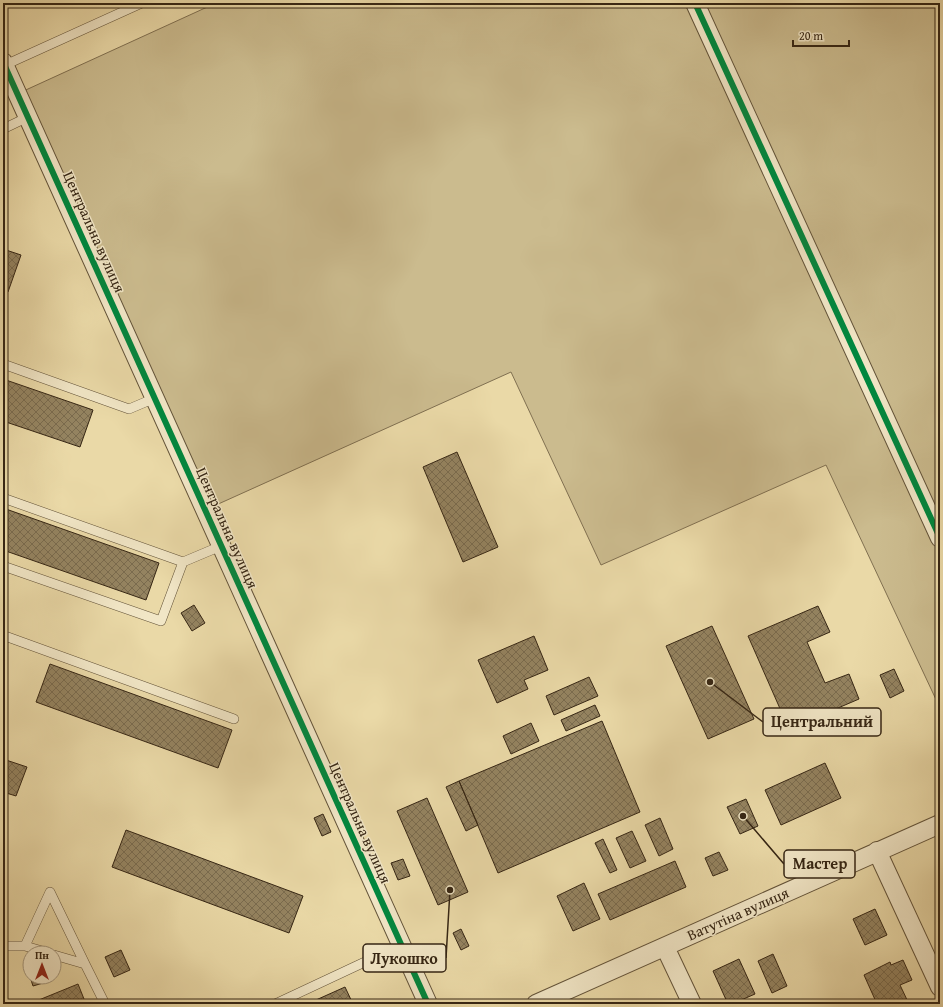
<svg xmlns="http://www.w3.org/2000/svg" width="943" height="1007" viewBox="0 0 943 1007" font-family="'Gentium Book Plus',serif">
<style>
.green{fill:#cbbb8e;stroke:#807051}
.building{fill:url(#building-cross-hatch);stroke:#362614}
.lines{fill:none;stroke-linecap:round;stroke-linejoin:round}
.service-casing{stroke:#635339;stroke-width:10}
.minor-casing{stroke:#635339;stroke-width:20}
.service{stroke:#f1e6c6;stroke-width:9}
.minor{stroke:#f1e6c6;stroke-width:18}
.cycleway-casing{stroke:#f1e6c6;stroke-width:8}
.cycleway{stroke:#00873e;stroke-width:6}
.labels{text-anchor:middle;stroke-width:3;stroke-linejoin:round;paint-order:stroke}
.street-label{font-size:15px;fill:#362614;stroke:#f1e6c6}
.leader{fill:none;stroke:#362614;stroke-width:1.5}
.callout-dot{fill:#362614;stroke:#f1e6c6;stroke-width:1.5}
.callout{fill:#f1e6c6;stroke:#362614;stroke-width:1.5}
.callout-label{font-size:16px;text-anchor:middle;font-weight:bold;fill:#362614}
</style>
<defs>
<pattern id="building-cross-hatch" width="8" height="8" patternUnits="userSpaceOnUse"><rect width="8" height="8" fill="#948360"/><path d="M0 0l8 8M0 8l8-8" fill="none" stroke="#7a6b4e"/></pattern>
</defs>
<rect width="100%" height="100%" fill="#ead9a7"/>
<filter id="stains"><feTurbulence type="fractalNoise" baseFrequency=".005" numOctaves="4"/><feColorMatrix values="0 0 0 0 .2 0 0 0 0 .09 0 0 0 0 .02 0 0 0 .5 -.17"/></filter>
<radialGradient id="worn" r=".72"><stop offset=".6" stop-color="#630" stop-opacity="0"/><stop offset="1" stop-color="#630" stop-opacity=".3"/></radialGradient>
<!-- green -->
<path class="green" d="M 216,3 L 940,3 L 940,708 L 826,465 L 601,565 L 511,372 L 205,510 L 17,94 Z"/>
<!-- building -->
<path class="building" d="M 3,249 L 21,255 L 8,292 L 3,290 Z
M 3,379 L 93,410 L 80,447 L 3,421 Z
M 457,452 L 498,547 L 463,562 L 423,467 Z
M 3,508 L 159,563 L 146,600 L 3,550 Z
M 194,605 L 205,623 L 192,631 L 181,613 Z
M 818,606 L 830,632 L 807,642 L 825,683 L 849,674 L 859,699 L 789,729 L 748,636 Z
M 712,626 L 754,719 L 708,739 L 666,646 Z
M 534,636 L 548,670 L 524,680 L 528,689 L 497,703 L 478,660 Z
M 50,664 L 232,730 L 218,768 L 36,702 Z
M 894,669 L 904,691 L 890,698 L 880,675 Z
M 589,677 L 598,696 L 554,715 L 546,696 Z
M 595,705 L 600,716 L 566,731 L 561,720 Z
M 602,721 L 640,812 L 498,873 L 459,781 Z
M 531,723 L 539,741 L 511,754 L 503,736 Z
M 3,759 L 27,767 L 16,796 L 3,792 Z
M 825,763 L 841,798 L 781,825 L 765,790 Z
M 459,781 L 478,825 L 466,831 L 446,787 Z
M 427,798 L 468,892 L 438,905 L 397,811 Z
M 746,799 L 758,826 L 740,834 L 727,807 Z
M 323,814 L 331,832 L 322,836 L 314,818 Z
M 660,818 L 673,849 L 659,856 L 645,825 Z
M 126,830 L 303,896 L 289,933 L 112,867 Z
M 632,831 L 646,861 L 630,868 L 616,838 Z
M 603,839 L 617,870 L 610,873 L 595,843 Z
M 719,852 L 728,870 L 713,876 L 705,858 Z
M 403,859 L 410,876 L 398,880 L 391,863 Z
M 675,861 L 686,887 L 610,920 L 598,894 Z
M 584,883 L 600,919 L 573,931 L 557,896 Z
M 875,909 L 887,935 L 865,945 L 853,919 Z
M 461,929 L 469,946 L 461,950 L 453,933 Z
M 121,950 L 130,970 L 114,977 L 105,957 Z
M 773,954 L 787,986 L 772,993 L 758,961 Z
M 739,959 L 755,994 L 732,1004 L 728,1004 L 713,971 Z
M 903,960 L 912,980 L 900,985 L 909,1004 L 877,1004 L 864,975 L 890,962 L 891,965 Z
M 29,974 L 30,974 L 30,977 L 49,977 L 50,981 L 33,986 Z
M 78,984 L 86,1004 L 29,1004 Z
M 345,987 L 353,1004 L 307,1004 Z"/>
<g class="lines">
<!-- service casing -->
<g class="service-casing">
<path id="service" d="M 5,65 L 142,3
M 3,129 L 28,117
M 3,364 L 129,409 L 155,398
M 3,498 L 183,562 L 221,546
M 3,566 L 161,621 L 183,562
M 3,633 L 5,636 L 234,719
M 3,946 L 25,946 L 49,953
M 25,946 L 50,892 L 85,964
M 54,955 L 85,964 L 105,1004
M 275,1004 L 401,945"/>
</g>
<!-- minor casing -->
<g class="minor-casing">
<path id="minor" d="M 695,3 L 940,538
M 3,62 L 428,1004
M 877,851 L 940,987
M 665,947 L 692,1004
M 536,1004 L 940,824"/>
</g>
<!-- service -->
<use href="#service" class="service"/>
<!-- minor -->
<use href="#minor" class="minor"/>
<!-- cycleway casing -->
<g class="cycleway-casing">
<path id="cycleway" d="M 695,3 L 940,538
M 3,62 L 428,1004"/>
</g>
<!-- cycleway -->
<use href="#cycleway" class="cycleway"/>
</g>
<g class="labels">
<!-- street labels -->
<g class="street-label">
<text transform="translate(94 232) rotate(66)" y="5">Центральна вулиця</text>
<text transform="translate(227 528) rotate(66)" y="5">Центральна вулиця</text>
<text transform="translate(360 823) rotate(66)" y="5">Центральна вулиця</text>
<text transform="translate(738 914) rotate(-24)" y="5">Ватутіна вулиця</text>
</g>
</g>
<!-- callouts -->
<path class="leader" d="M710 682L763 722M743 816L784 864M450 890L446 958"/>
<g class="callout-dot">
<circle cx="710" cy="682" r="4"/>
<circle cx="743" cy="816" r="4"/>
<circle cx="450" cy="890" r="4"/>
</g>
<g class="callout">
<rect x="763" y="708" width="118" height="28" rx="4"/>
<rect x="784" y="850" width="71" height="28" rx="4"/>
<rect x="363" y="944" width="83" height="28" rx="4"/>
</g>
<g class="callout-label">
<text x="822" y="727">Центральний</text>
<text x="820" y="869">Мастер</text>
<text x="404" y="964">Лукошко</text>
</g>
<!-- margin -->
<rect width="943" height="1007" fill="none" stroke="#ead9a7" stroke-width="16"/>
<rect x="4" y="4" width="935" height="999" fill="none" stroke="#362614" stroke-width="2"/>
<rect x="8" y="8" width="927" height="991" fill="none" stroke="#362614"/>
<!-- north arrow -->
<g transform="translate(42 965)"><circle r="19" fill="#f1e6c6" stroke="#a6997f"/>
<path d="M0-3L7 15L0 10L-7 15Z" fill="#8f2418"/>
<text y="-6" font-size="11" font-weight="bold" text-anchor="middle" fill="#362614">Пн</text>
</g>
<!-- scale -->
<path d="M793 40v6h56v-6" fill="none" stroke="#362614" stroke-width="2"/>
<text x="799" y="40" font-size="12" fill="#362614" stroke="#f1e6c6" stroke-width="3" paint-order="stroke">20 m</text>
<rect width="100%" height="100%" filter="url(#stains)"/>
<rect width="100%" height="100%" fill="url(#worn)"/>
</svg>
